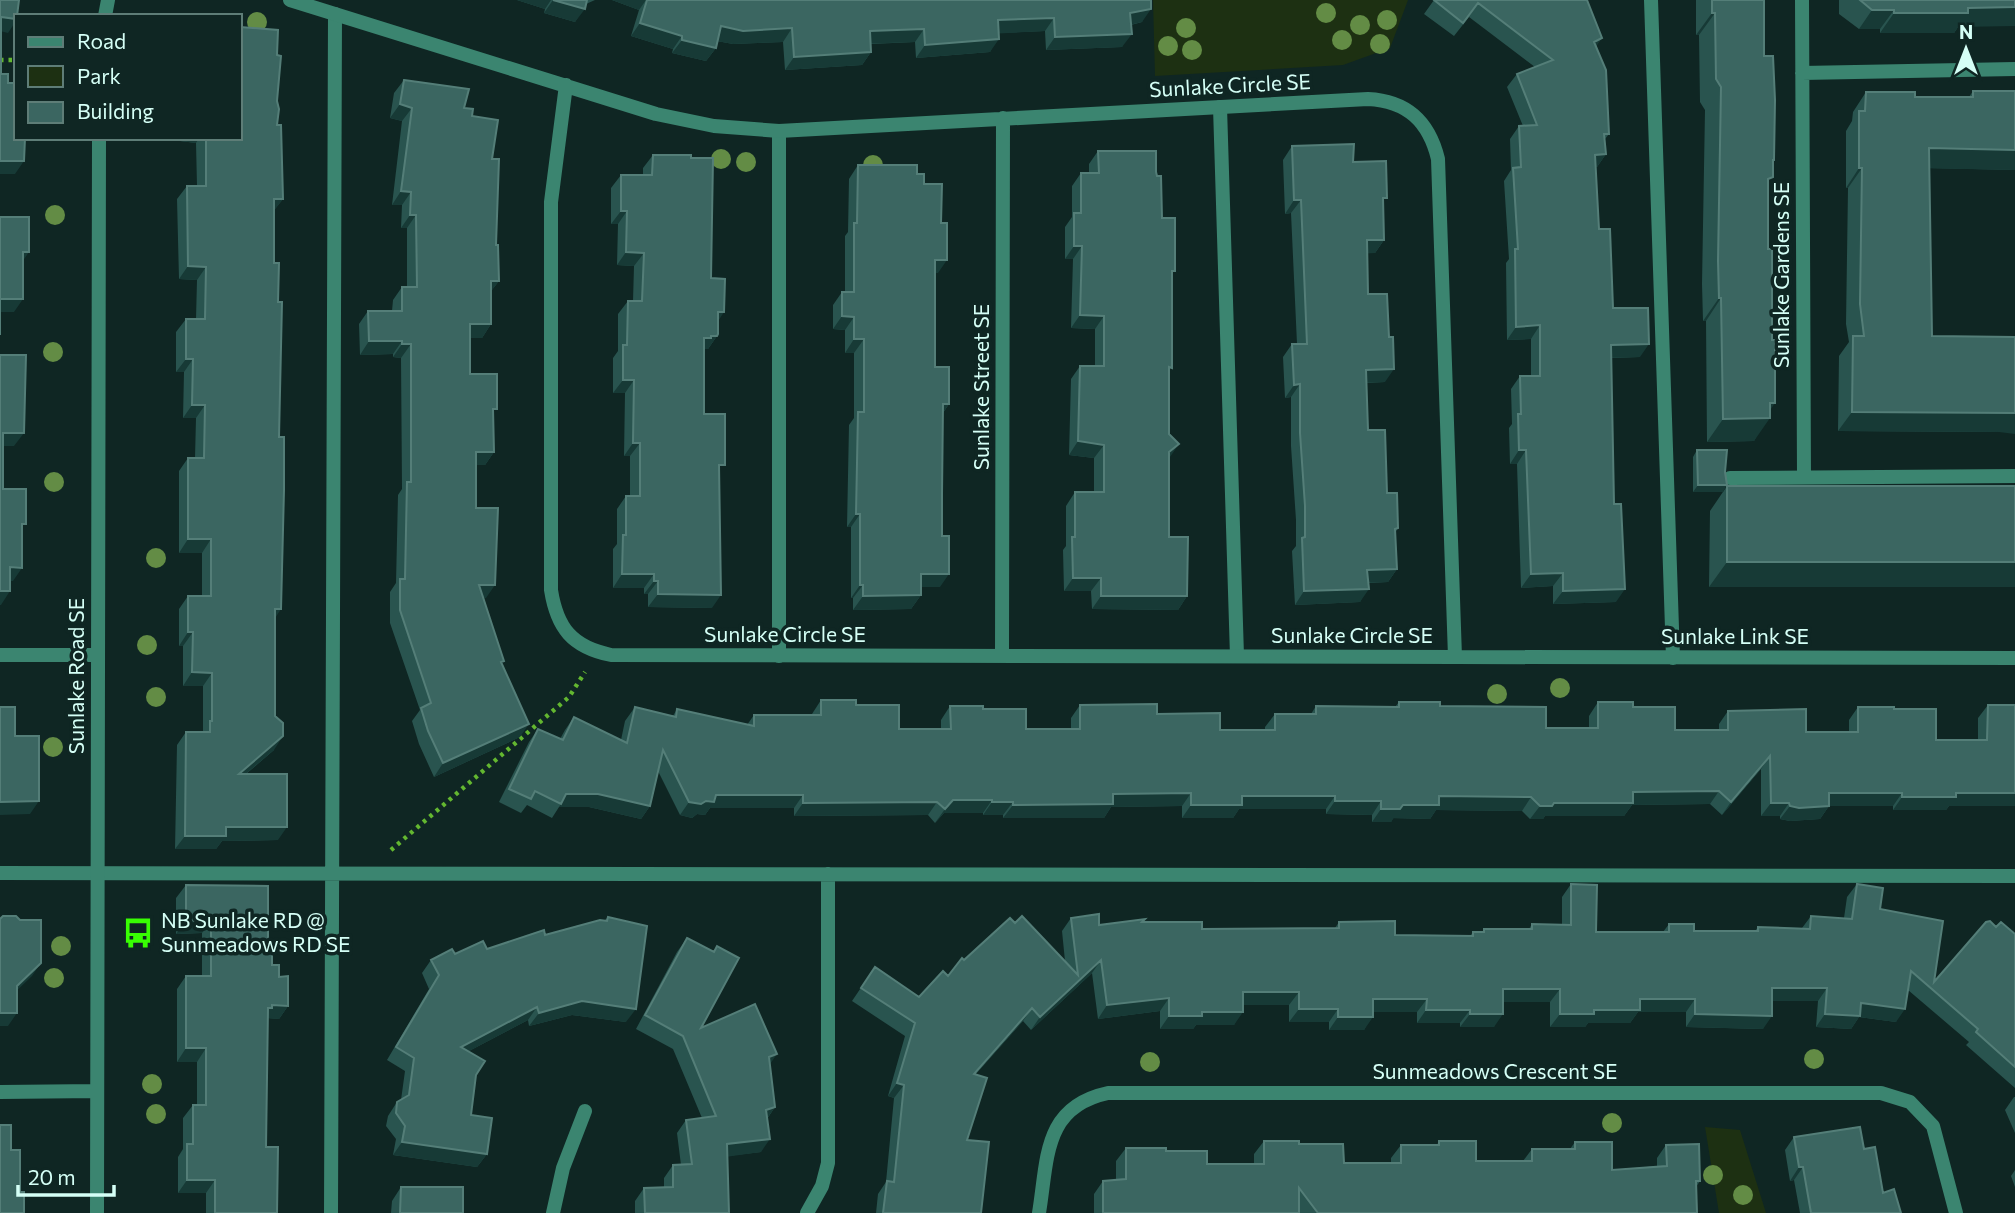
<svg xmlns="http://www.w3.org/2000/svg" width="2015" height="1213" viewBox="0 0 2015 1213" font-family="Commissioner,sans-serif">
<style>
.green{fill:#1d3012}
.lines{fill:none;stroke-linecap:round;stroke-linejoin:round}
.path{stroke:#63b730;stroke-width:4.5;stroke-dasharray:3.5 5;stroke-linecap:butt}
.lane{stroke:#3b8570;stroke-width:14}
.street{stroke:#3b8570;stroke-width:14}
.tree{fill:#638c45}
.wall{fill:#29544f}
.shaded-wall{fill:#173a36}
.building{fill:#3b6661;stroke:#547e78;stroke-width:2}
.labels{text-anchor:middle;stroke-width:7;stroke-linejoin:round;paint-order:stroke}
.street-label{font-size:21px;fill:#d5fff6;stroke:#0f2623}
.poi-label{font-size:21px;fill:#d5fff6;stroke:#0f2623;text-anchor:start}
</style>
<rect width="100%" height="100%" fill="#0f2623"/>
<!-- green -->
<path class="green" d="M 1153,0 L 1408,0 L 1390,48 L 1343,65 L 1155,76 Z
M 1705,1127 L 1740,1130 L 1766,1213 L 1719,1213 Z"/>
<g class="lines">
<!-- path -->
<path class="path" d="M 0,60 L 16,60
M 391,850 L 569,697 L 585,672"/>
<!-- lane -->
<path class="lane" d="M 1651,0 L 1673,658
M 1802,0 L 1804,477
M 1802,73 L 2015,69
M 1220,107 L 1237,656
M 779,131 L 779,656
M 1730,478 L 2015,476
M 0,873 L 2015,876
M 331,1213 L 335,14
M 807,1213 L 822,1186 L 828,1163 L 828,874"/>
<!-- street -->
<path class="street" d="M 290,0 L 656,114 L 714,126 L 779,131 L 1368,99 C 1408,101 1429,122 1438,159 L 1455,657 L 611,655 C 572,647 557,628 551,590 L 551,202 L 566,85
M 105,16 L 108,0
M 0,655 L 98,655
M 1002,656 L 1003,118
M 1455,657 L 2015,658
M 0,1092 L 97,1091
M 97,1213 L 99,138
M 553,1213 L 563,1168 L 585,1111
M 1039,1213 C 1048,1158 1043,1107 1108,1093 L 1881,1093 L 1910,1102 L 1933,1126 L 1956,1213"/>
</g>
<!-- trees -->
<g class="tree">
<circle cx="1326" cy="13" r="10"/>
<circle cx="1387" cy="20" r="10"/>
<circle cx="257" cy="22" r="10"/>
<circle cx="1360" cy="25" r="10"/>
<circle cx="1186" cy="28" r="10"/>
<circle cx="1342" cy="40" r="10"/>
<circle cx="1380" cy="44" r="10"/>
<circle cx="1168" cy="46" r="10"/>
<circle cx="1192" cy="50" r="10"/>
<circle cx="721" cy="159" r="10"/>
<circle cx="746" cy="162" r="10"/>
<circle cx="873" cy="165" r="10"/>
<circle cx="55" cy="215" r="10"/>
<circle cx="53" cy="352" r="10"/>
<circle cx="54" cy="482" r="10"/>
<circle cx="156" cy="558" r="10"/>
<circle cx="147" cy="645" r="10"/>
<circle cx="1560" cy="688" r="10"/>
<circle cx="1497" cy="694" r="10"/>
<circle cx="156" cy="697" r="10"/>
<circle cx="53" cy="747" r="10"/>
<circle cx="61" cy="946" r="10"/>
<circle cx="54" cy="978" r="10"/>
<circle cx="1814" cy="1059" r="10"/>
<circle cx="1150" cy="1062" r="10"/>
<circle cx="152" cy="1084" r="10"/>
<circle cx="156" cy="1114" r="10"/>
<circle cx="1612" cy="1123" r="10"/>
<circle cx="1713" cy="1175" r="10"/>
<circle cx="1743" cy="1195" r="10"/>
</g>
<!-- wall -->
<path class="wall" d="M 517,0 L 595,0 L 586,4 L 575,22 L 544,13 L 545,9 Z
M 612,0 L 1151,0 L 1142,22 L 1131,25 L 1122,47 L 1046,50 L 1045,31 L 999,33 L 990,52 L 916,58 L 915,42 L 871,44 L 871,52 L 862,65 L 785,70 L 783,42 L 733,44 L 717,41 L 716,48 L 706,61 L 672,53 L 673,49 L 631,36 L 639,10 Z
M 1434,0 L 1587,0 L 1597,47 L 1609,134 L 1605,139 L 1606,154 L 1597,167 L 1596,167 L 1599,229 L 1613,308 L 1640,357 L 1611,358 L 1616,602 L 1553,604 L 1553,586 L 1521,588 L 1517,464 L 1510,464 L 1509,428 L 1512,424 L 1511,389 L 1520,376 L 1531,376 L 1531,339 L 1507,340 L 1506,263 L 1509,259 L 1504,181 L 1511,170 L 1510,139 L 1519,126 L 1523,126 L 1507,87 L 1517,74 L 1535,67 L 1469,17 L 1454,36 L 1424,14 Z
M 1696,0 L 1764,0 L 1764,56 L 1774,160 L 1773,163 L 1768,183 L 1770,409 L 1754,441 L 1707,442 L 1706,321 L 1703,321 L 1702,284 L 1705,110 L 1700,102 L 1699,35 L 1696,35 Z
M 1839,0 L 2015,0 L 1958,27 L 1954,33 L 1880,33 L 1880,29 L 1859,29 L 1839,14 Z
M 404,80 L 464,108 L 472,116 L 492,159 L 496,245 L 499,281 L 491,291 L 491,324 L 482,338 L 470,338 L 470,374 L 494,414 L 494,452 L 485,465 L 476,465 L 476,508 L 486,598 L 484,598 L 502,665 L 520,737 L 434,777 L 419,744 L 412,721 L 420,710 L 390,623 L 390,592 L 396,583 L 398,495 L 402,489 L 401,358 L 393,357 L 393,354 L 360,355 L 359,324 L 368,311 L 392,311 L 393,300 L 402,287 L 407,287 L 407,228 L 401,228 L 402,205 L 392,205 L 402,121 L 390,118 L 394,93 Z
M 1973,91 L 2015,170 L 1929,168 L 1932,336 L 1999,432 L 1838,431 L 1839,356 L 1849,342 L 1846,324 L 1848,188 L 1846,188 L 1846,131 L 1852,121 L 1853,112 L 1866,92 L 1915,97 L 1969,97 Z
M 277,101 L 277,125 L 283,199 L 274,210 L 275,618 L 274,750 L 246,774 L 278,840 L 222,841 L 216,849 L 175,849 L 177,745 L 186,732 L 203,732 L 203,686 L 183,686 L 183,646 L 179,646 L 179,609 L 188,596 L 202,596 L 202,553 L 179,553 L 179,471 L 188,458 L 195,458 L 196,418 L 183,418 L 184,372 L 176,372 L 176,332 L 186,319 L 196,319 L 197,280 L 179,279 L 177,199 L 187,186 L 197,186 L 196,143 L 180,141 L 180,138 L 240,138 Z
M 1292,146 L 1353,162 L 1383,203 L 1384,240 L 1375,253 L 1367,253 L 1368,294 L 1385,382 L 1366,383 L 1368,430 L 1398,528 L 1395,533 L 1397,569 L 1388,582 L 1369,583 L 1360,602 L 1295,605 L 1292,551 L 1296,546 L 1296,520 L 1291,446 L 1291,397 L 1285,398 L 1283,357 L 1292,344 L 1297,344 L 1291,213 L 1285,214 L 1283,160 Z
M 1098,151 L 1156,172 L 1162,218 L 1172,276 L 1169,372 L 1170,457 L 1169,458 L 1169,537 L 1187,596 L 1178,610 L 1092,609 L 1091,591 L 1064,591 L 1063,550 L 1066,546 L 1066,506 L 1075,492 L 1094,492 L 1094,458 L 1069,455 L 1071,379 L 1080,366 L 1095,366 L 1095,329 L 1071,328 L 1073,259 L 1065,259 L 1065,227 L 1072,217 L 1072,186 L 1081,173 L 1089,173 L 1089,164 Z
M 653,155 L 711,278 L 718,321 L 717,336 L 708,349 L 704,349 L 704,414 L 720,472 L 712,608 L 648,607 L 648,594 L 644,594 L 644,588 L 613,588 L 613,549 L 617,544 L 617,509 L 626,496 L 630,496 L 630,456 L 624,456 L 625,393 L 613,393 L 613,358 L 618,351 L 618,314 L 628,301 L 633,301 L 634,266 L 617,265 L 618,224 L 611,224 L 611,188 L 621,175 L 643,175 L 643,168 Z
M 858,165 L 917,174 L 924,184 L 938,273 L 935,273 L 935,367 L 949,404 L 943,413 L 940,587 L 921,587 L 921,595 L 911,609 L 853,610 L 853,598 L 851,598 L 851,527 L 847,527 L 849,425 L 854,418 L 854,353 L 845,353 L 845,330 L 833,329 L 833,305 L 842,292 L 845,292 L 845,236 L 848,232 L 849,179 Z
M 1697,450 L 1723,492 L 1693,492 L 1693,457 Z
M 1727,486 L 2015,486 L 2015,587 L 1709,587 L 1710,511 Z
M 821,700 L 856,705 L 899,729 L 941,729 L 941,720 L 950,706 L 983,709 L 1026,729 L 1071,729 L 1071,718 L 1080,705 L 1157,714 L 1220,730 L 1265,730 L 1265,727 L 1275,714 L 1311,714 L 1316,706 L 1395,707 L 1399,702 L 1440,706 L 1546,728 L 1589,728 L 1589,716 L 1598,702 L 1633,707 L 1675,730 L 1719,730 L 1719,724 L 1728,711 L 1806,732 L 1849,732 L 1849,720 L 1858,707 L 1894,709 L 1936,740 L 1978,740 L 1978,718 L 1988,705 L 2015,806 L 1949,806 L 1946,810 L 1893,810 L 1893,806 L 1829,806 L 1820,819 L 1790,821 L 1780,819 L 1780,816 L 1761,816 L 1761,769 L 1722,815 L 1710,804 L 1632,805 L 1624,816 L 1545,816 L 1543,819 L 1530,819 L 1522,811 L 1436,810 L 1430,819 L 1393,818 L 1391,822 L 1372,822 L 1372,815 L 1326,814 L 1326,809 L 1239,809 L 1233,818 L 1182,818 L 1182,806 L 1111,807 L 1104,818 L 1003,818 L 1003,815 L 983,815 L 983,813 L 944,813 L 935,823 L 928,815 L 794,816 L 794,808 L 710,808 L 705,815 L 697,814 L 692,818 L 680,815 L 658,771 L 650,806 L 641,819 L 589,807 L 559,807 L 552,818 L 527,805 L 521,813 L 499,802 L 529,742 L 538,729 L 560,739 L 565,730 L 574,717 L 621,740 L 625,721 L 635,707 L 673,716 L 677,709 L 747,725 L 754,715 L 812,715 L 812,714 Z
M 1571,884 L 1596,932 L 1663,932 L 1669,924 L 1694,931 L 1755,931 L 1758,927 L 1802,928 L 1811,916 L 1844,918 L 1847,897 L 1857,884 L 1880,909 L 1934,982 L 1996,927 L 2015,934 L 2015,1088 L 1966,1045 L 1969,1042 L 1908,990 L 1896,1022 L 1859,1017 L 1851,1029 L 1816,1027 L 1818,1001 L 1772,1001 L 1763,1029 L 1686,1027 L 1686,1012 L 1638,1012 L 1630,1023 L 1588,1023 L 1585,1027 L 1550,1027 L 1550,1002 L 1503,1002 L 1494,1027 L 1460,1027 L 1460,1023 L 1417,1023 L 1417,1012 L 1373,1012 L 1364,1030 L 1329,1030 L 1329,1022 L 1289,1022 L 1289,1005 L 1243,1005 L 1234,1025 L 1196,1025 L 1193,1029 L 1160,1029 L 1160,1011 L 1098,1019 L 1092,973 L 1031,1030 L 1023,1021 L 975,1075 L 967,1140 L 981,1213 L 876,1213 L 878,1194 L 886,1182 L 894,1098 L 888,1096 L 905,1036 L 852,1001 L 875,967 L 919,997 L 948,976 L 964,960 L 1015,923 L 1065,961 L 1062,931 L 1071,918 L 1099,925 L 1143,922 L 1202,929 L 1335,928 L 1339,922 L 1395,935 L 1470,936 L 1473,932 L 1482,932 L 1484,929 L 1529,929 L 1532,924 L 1562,925 L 1562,897 Z
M 186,885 L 268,954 L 279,977 L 288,1006 L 279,1019 L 268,1018 L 266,1147 L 277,1213 L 206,1213 L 206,1193 L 178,1193 L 178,1157 L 183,1149 L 183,1118 L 193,1105 L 197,1105 L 197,1062 L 177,1062 L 177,989 L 186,976 L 202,976 L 202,933 L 176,934 L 176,898 Z
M 608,917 L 626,1022 L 572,1015 L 529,1026 L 528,1020 L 469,1051 L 476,1075 L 471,1115 L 487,1154 L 477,1167 L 393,1155 L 396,1139 L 386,1126 L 388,1116 L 397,1102 L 401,1100 L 405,1071 L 387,1060 L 429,989 L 422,973 L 431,960 L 487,949 L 605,920 Z
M 687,938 L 713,952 L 717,946 L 701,1028 L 770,1064 L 775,1107 L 767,1119 L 761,1152 L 727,1156 L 729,1213 L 635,1213 L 635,1201 L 644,1188 L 664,1188 L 664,1178 L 673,1165 L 681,1165 L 677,1133 L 686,1120 L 702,1118 L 673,1049 L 636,1029 L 677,952 Z
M 2014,1097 L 2015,1097 L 2015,1133 L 2005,1110 Z
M 1794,1137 L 1864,1149 L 1883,1193 L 1901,1213 L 1800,1213 L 1794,1180 L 1790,1181 L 1785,1150 Z
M 1264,1141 L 1299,1144 L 1344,1163 L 1391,1163 L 1391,1158 L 1401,1145 L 1437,1145 L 1439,1141 L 1476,1161 L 1523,1161 L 1532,1149 L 1570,1149 L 1575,1142 L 1612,1170 L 1657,1166 L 1657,1158 L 1666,1145 L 1700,1181 L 1696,1187 L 1697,1213 L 1094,1213 L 1094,1194 L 1103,1181 L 1116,1180 L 1116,1161 L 1126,1148 L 1166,1151 L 1207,1164 L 1254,1164 L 1254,1154 Z
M 2015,1170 L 2015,1187 L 2011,1176 Z
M 401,1187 L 463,1213 L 391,1213 L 392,1201 Z"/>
<!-- shaded-wall -->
<path class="shaded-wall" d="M 517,0 L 551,0 L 545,9 Z
M 553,0 L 585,9 L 575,22 L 544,13 Z
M 612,0 L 646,0 L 639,10 Z
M 2015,7 L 2015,26 L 1958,27 L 1954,33 L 1880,33 L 1894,13 L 1968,8 Z
M 1151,9 L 1142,22 L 1121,27 L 1130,13 Z
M 1872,10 L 1894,10 L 1880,29 L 1859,29 Z
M 1712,13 L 1715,13 L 1699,35 L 1696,35 Z
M 1,17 L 16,19 L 16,21 L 8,33 L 0,31 Z
M 1054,18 L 1045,31 L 989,34 L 998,20 Z
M 640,23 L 682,36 L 673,49 L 631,36 Z
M 721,26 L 792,28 L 783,42 L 733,44 L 711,40 Z
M 924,29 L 915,42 L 860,44 L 870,31 Z
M 1132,34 L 1122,47 L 1046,50 L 1055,37 Z
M 1602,38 L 1593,51 L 1594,42 Z
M 999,39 L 990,52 L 916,58 L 925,45 Z
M 682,40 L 716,48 L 706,61 L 672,53 Z
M 871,52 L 862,65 L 785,70 L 794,57 Z
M 400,104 L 412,108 L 402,121 L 390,118 Z
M 182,138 L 199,138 L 196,143 L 180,141 Z
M 1929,148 L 2015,150 L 2015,170 L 1916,168 Z
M 1606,154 L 1597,167 L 1586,168 L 1595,155 Z
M 0,161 L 24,161 L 15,174 L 0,174 Z
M 1859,168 L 1862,168 L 1848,188 L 1846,188 Z
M 401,191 L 411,192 L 402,205 L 392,205 Z
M 274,199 L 283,199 L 273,212 Z
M 1294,200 L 1301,200 L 1291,213 L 1285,214 Z
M 621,211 L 627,211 L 618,224 L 611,224 Z
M 410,215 L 416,215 L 407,228 L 401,228 Z
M 1367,240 L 1384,240 L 1375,253 L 1357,254 Z
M 1074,246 L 1082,246 L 1073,259 L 1065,259 Z
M 23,252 L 29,252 L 20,265 Z
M 626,252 L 644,253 L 634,266 L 617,265 Z
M 935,260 L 947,260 L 938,273 L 926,273 Z
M 188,266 L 206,267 L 197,280 L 179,279 Z
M 491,281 L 499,281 L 489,294 Z
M 1719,298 L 1721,298 L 1706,321 L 1703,321 Z
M 0,299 L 23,299 L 14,312 L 0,312 Z
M 718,312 L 724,312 L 715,326 Z
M 1080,315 L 1104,316 L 1095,329 L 1071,328 Z
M 842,316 L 854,317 L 845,330 L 833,329 Z
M 470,324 L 491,324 L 482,338 L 461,338 Z
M 1540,325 L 1531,339 L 1507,340 L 1516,327 Z
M 711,336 L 717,336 L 708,349 L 703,349 L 704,338 Z
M 854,339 L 864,339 L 854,353 L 845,353 Z
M 369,341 L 402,341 L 393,354 L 360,355 Z
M 402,344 L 411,344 L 401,358 L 393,357 Z
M 1649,344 L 1640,357 L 1602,358 L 1611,345 Z
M 186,359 L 193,359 L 184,372 L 176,372 Z
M 1394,369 L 1385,382 L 1356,383 L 1366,370 Z
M 623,380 L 634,380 L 625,393 L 613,393 Z
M 1300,384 L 1291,397 L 1285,398 L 1294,385 Z
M 1770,403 L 1775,403 L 1764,419 L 1770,418 L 1754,441 L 1707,442 L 1723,419 Z
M 943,404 L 949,404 L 940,417 Z
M 192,405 L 205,405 L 196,418 L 183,418 Z
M 1852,412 L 2015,413 L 2015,434 L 1999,432 L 1838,431 Z
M 3,433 L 24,433 L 14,446 L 0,446 Z
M 1078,441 L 1104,445 L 1094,458 L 1069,455 Z
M 633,443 L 640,443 L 630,456 L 624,456 Z
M 1179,444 L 1170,457 L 1159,466 L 1169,452 Z
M 1519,450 L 1526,450 L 1517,464 L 1510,464 Z
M 476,452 L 494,452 L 485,465 L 467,465 Z
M 1698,485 L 1727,485 L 1723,492 L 1693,492 Z
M 856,514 L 860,514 L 851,527 L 847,527 Z
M 188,539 L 211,539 L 202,553 L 179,553 Z
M 1727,562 L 2015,562 L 2015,587 L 1709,587 Z
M 10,567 L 22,568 L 13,581 L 1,581 Z
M 1397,569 L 1388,582 L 1358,583 L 1367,570 Z
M 1563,573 L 1553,586 L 1521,588 L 1531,574 Z
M 622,574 L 654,574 L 644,588 L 613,588 Z
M 921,574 L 949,574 L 940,587 L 911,587 Z
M 1073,578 L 1101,578 L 1091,591 L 1064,591 Z
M 654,581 L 658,581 L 648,594 L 644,594 Z
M 479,585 L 495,585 L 486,598 L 470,598 Z
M 860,585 L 863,585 L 853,598 L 851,598 Z
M 1369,589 L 1360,602 L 1295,605 L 1304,591 Z
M 1625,589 L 1616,602 L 1553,604 L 1563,591 Z
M 0,591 L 10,591 L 1,605 L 0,605 Z
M 658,594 L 721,595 L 712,608 L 648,607 Z
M 921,595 L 911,609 L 853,610 L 863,596 Z
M 1101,596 L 1187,596 L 1178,610 L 1092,609 Z
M 275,609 L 281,609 L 272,623 Z
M 188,632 L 193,632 L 183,646 L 179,646 Z
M 192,672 L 212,673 L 203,686 L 183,686 Z
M 529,724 L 520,737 L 434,777 L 443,763 Z
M 283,736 L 274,750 L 230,787 L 239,774 Z
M 1770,756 L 1761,769 L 1722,815 L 1731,802 Z
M 1719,791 L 1710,804 L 1632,805 L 1624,816 L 1545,816 L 1554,803 L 1633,792 Z
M 1191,793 L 1182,806 L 1111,807 L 1104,818 L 1003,818 L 1013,805 L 1113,794 Z
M 1829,793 L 1902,793 L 1893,806 L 1829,806 L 1820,819 L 1790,821 L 1780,819 L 1790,806 Z
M 1956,793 L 2015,793 L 2015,806 L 1949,806 L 1946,810 L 1893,810 L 1902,797 Z
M 566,794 L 598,794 L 650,806 L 641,819 L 589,807 L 559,807 Z
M 716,795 L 803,795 L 794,808 L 710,808 L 705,815 L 697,814 L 692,818 L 680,815 L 689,802 Z
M 1242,796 L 1335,796 L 1326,809 L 1239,809 L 1233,818 L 1182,818 L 1191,805 Z
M 1439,796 L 1531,797 L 1522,811 L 1436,810 L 1430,819 L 1393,818 L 1403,805 Z
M 953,800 L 992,800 L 983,813 L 944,813 L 935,823 L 945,809 Z
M 39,801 L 30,814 L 0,815 L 0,802 Z
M 1335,801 L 1381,801 L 1372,815 L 1326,814 Z
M 937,802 L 928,815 L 794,816 L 803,803 Z
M 992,802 L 1013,802 L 1003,815 L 983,815 Z
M 1771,803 L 1789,803 L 1780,816 L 1761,816 Z
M 1540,806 L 1552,806 L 1543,819 L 1530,819 Z
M 1381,809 L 1400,809 L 1391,822 L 1372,822 Z
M 226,827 L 287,827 L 278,840 L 222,841 L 216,849 L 175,849 L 185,836 Z
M 211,920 L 202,933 L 176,934 L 186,921 Z
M 1101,960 L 1092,973 L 1031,1030 L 1040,1017 Z
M 41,963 L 32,976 L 8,999 L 17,986 Z
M 1772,988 L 1827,988 L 1818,1001 L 1763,1001 Z
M 1503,989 L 1560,989 L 1550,1002 L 1494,1002 Z
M 1243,992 L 1299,992 L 1289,1005 L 1234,1005 Z
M 1169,998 L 1160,1011 L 1098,1019 L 1107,1005 Z
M 1373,999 L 1427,999 L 1417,1012 L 1364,1012 Z
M 1640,999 L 1695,999 L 1686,1012 L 1638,1012 L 1630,1023 L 1588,1023 L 1585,1027 L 1550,1027 L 1560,1014 L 1594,1010 Z
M 582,1001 L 636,1009 L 626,1022 L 572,1015 L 529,1026 L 539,1013 Z
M 1861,1003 L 1905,1009 L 1896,1022 L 1859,1017 L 1851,1029 L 1816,1027 L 1825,1014 Z
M 272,1005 L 288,1006 L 279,1019 L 265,1018 L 268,1008 Z
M 537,1007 L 528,1020 L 452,1060 L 461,1047 Z
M 1032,1008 L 1023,1021 L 964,1087 L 974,1074 Z
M 1299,1009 L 1338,1009 L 1329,1022 L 1289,1022 Z
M 1426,1010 L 1470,1010 L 1460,1023 L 1417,1023 Z
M 1202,1012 L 1243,1012 L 1234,1025 L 1196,1025 L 1193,1029 L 1160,1029 L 1169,1016 Z
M 0,1013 L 17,1013 L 8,1026 L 0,1026 Z
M 1470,1014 L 1503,1014 L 1494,1027 L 1460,1027 Z
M 1695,1014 L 1772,1016 L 1763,1029 L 1686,1027 Z
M 1338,1017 L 1373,1017 L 1364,1030 L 1329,1030 Z
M 186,1048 L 206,1048 L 197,1062 L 177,1062 Z
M 777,1054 L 768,1067 L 769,1057 Z
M 897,1083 L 904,1085 L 894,1098 L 888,1096 Z
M 775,1107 L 766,1120 L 766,1110 Z
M 770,1139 L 761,1152 L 718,1158 L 727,1144 Z
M 402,1142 L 487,1154 L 477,1167 L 393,1155 Z
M 1799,1167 L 1803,1167 L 1794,1180 L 1790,1181 Z
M 187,1180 L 215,1180 L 206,1193 L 178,1193 Z"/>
<!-- building -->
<path class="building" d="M 0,0 L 19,0 L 17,16 L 16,16 L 16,19 L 1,17 L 1,74 L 8,74 L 8,83 L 16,83 L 16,138 L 25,138 L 24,161 L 0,161 Z
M 553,0 L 587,0 L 585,9 Z
M 647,0 L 1151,0 L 1151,9 L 1130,13 L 1132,34 L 1055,37 L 1054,18 L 998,20 L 999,39 L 925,45 L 924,29 L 870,31 L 871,52 L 794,57 L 792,28 L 743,31 L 721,26 L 716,48 L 682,40 L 682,36 L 640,23 Z
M 1434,0 L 1587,0 L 1602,38 L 1594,42 L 1606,70 L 1609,134 L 1604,134 L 1606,154 L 1595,155 L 1599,229 L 1610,229 L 1613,308 L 1648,308 L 1649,344 L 1611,345 L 1614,504 L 1621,504 L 1625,589 L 1563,591 L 1563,573 L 1531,574 L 1526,450 L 1519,450 L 1518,414 L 1521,414 L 1520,376 L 1540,376 L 1540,325 L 1516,327 L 1515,249 L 1518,249 L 1513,168 L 1521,167 L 1519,126 L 1537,125 L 1517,74 L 1553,60 L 1478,3 L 1463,23 Z
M 1712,0 L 1764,0 L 1764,56 L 1773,56 L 1775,100 L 1774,160 L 1773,160 L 1773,177 L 1768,179 L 1768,249 L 1772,249 L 1772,340 L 1775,340 L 1775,403 L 1770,403 L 1770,418 L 1723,419 L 1721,298 L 1719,298 L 1718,261 L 1721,87 L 1716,79 L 1715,13 L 1712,13 Z
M 1860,0 L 2015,0 L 2015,7 L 1968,8 L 1968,13 L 1894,13 L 1894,10 L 1872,10 Z
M 240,27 L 278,30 L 277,55 L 281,56 L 277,101 L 279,109 L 277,125 L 281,125 L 283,199 L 274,199 L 274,263 L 279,263 L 278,302 L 282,302 L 279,437 L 284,437 L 284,490 L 281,609 L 275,609 L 275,716 L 283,723 L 283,736 L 239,774 L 287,774 L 287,827 L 226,827 L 226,836 L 185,836 L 186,732 L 210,732 L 210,721 L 212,721 L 212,673 L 192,672 L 193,632 L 188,632 L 188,596 L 211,596 L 211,539 L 188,539 L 188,458 L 204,458 L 205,405 L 192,405 L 193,359 L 186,359 L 186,319 L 205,319 L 206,267 L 188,266 L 187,186 L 206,186 L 206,138 L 240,138 Z
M 404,80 L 469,89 L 464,108 L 473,109 L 472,116 L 498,120 L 492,159 L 499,159 L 496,245 L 498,245 L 499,281 L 491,281 L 491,324 L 470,324 L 470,374 L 497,374 L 497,409 L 493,409 L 494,452 L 476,452 L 476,508 L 498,508 L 495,585 L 479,585 L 504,661 L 501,662 L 529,724 L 443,763 L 428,731 L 421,708 L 431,703 L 400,610 L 400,579 L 405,579 L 407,482 L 411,482 L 411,344 L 402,344 L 402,341 L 369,341 L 368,311 L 402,311 L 402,287 L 417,287 L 416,215 L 410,215 L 411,192 L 401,191 L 412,108 L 400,104 Z
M 1973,91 L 2015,91 L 2015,150 L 1929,148 L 1932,336 L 2015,337 L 2015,413 L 1852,412 L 1853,336 L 1864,336 L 1860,304 L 1862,168 L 1859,168 L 1859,111 L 1865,111 L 1866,92 L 1915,92 L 1915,97 L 1973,97 Z
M 1354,144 L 1353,162 L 1386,161 L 1387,198 L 1383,198 L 1384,240 L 1367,240 L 1368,294 L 1387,294 L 1389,337 L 1393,337 L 1394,369 L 1366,370 L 1368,430 L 1385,430 L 1387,493 L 1397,493 L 1398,528 L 1395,529 L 1397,569 L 1367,570 L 1369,589 L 1304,591 L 1302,538 L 1305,537 L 1305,506 L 1300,433 L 1300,384 L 1294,385 L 1292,344 L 1307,344 L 1301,200 L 1294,200 L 1292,146 Z
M 1098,151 L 1156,151 L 1156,172 L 1157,176 L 1161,176 L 1162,218 L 1175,218 L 1175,271 L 1172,271 L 1172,368 L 1169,367 L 1169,434 L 1179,444 L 1169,452 L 1169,537 L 1188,537 L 1187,596 L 1101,596 L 1101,578 L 1073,578 L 1072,537 L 1075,537 L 1075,492 L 1104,492 L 1104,445 L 1078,441 L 1080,366 L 1104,366 L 1104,316 L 1080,315 L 1082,246 L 1074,246 L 1074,213 L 1081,213 L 1081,173 L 1099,173 Z
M 653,155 L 691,155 L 691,158 L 713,158 L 711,278 L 725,279 L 724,312 L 718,312 L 718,334 L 717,336 L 711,336 L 711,338 L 704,338 L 704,414 L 725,414 L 725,465 L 719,465 L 721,595 L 658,594 L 658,581 L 654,581 L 654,574 L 622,574 L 623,535 L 626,535 L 626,496 L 640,496 L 640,443 L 633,443 L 634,380 L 623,380 L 623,345 L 627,345 L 628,301 L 642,301 L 644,253 L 626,252 L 627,211 L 621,211 L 621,175 L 652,175 Z
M 858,165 L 917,165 L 917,174 L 924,174 L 924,184 L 942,184 L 941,223 L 947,223 L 947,260 L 935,260 L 935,367 L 949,367 L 949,404 L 943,404 L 942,494 L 942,536 L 949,536 L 949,574 L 921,574 L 921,595 L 863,596 L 863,585 L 860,585 L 860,514 L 856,514 L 858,412 L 864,412 L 864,339 L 854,339 L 854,317 L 842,316 L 842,292 L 854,292 L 854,223 L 857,223 Z
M 0,217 L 29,217 L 29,252 L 23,252 L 23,299 L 0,299 L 0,335 Z
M 0,355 L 26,355 L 24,433 L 3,433 L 3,489 L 26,489 L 26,524 L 22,524 L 22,568 L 10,567 L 10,591 L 0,591 Z
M 1697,450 L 1727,450 L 1725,472 L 1727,485 L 1698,485 Z
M 1727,486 L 2015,486 L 2015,562 L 1727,562 Z
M 821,700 L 856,700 L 856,705 L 899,705 L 899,729 L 951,729 L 950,706 L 983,706 L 983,709 L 1026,709 L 1026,729 L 1080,729 L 1080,705 L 1157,704 L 1157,714 L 1220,713 L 1220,730 L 1275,730 L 1275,714 L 1316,714 L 1316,706 L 1399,707 L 1399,702 L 1440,702 L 1440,706 L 1546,707 L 1546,728 L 1598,728 L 1598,702 L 1633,702 L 1633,707 L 1675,707 L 1675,730 L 1728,730 L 1728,711 L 1806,709 L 1806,732 L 1858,732 L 1858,707 L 1894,707 L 1894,709 L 1936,709 L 1936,740 L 1987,740 L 1988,705 L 2015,705 L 2015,793 L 1956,793 L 1956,797 L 1902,797 L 1902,793 L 1829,793 L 1829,806 L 1799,808 L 1790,806 L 1789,803 L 1771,803 L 1770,756 L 1731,802 L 1719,791 L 1633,792 L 1633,803 L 1554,803 L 1552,806 L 1540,806 L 1531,797 L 1439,796 L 1439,805 L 1403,805 L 1400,809 L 1381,809 L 1381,801 L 1335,801 L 1335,796 L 1242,796 L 1242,805 L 1191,805 L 1191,793 L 1113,794 L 1113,804 L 1013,805 L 1013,802 L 992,802 L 992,800 L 953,800 L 945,809 L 937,802 L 803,803 L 803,795 L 716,795 L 714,802 L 706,801 L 701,804 L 689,802 L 663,750 L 650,806 L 598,794 L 566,794 L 561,804 L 535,791 L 531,799 L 509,789 L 538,729 L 563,740 L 574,717 L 627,743 L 635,707 L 676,717 L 677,709 L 754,726 L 754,715 L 821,715 Z
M 0,707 L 15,707 L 15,736 L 39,736 L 39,801 L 0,802 Z
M 1571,884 L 1597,885 L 1596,932 L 1669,932 L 1669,924 L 1694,924 L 1694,931 L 1758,931 L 1758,927 L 1810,929 L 1811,916 L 1852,919 L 1857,884 L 1883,888 L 1880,909 L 1943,921 L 1934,982 L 1986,922 L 1990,921 L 1996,927 L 2001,922 L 2015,934 L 2015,1067 L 1976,1032 L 1978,1029 L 1911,971 L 1905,1009 L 1861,1003 L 1860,1016 L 1825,1014 L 1827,988 L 1772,988 L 1772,1016 L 1695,1014 L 1695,999 L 1640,999 L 1640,1010 L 1594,1010 L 1594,1014 L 1560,1014 L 1560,989 L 1503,989 L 1503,1014 L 1470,1014 L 1470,1010 L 1426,1010 L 1427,999 L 1373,999 L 1373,1017 L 1338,1017 L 1338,1009 L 1299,1009 L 1299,992 L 1243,992 L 1243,1012 L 1202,1012 L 1202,1016 L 1169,1016 L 1169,998 L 1107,1005 L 1101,960 L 1040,1017 L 1032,1008 L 974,1074 L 987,1078 L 967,1140 L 989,1142 L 981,1213 L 883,1213 L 887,1181 L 894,1182 L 904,1085 L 897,1083 L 915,1023 L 861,988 L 875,967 L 919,997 L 943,971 L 948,976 L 962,958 L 964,960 L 1010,918 L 1015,923 L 1022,916 L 1078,975 L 1071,918 L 1099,914 L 1099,925 L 1145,919 L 1142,922 L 1202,922 L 1202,929 L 1339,928 L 1339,922 L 1395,921 L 1395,935 L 1473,936 L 1473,932 L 1484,932 L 1484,929 L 1532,929 L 1532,924 L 1571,925 Z
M 186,885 L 268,886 L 268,954 L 272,954 L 272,965 L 279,965 L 279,977 L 288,976 L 288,1006 L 272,1005 L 272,1008 L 268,1008 L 266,1147 L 278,1147 L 277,1213 L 215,1213 L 215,1180 L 187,1180 L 187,1144 L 193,1144 L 193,1105 L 206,1105 L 206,1048 L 186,1048 L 186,976 L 211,976 L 211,920 L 186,921 Z
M 3,916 L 16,916 L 20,920 L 41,920 L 41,963 L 17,986 L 17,1013 L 0,1013 L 0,919 Z
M 608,917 L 647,926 L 636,1009 L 582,1001 L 539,1013 L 537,1007 L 461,1047 L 485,1061 L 476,1075 L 471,1115 L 492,1118 L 487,1154 L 402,1142 L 405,1126 L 396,1113 L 397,1102 L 409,1095 L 414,1058 L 396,1047 L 439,975 L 431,960 L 452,949 L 455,954 L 483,941 L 487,949 L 544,930 L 545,935 L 600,920 L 607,921 Z
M 687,938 L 714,952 L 717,946 L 739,958 L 701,1028 L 755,1004 L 777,1054 L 769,1057 L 775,1107 L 766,1110 L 770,1139 L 727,1144 L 729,1213 L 645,1213 L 644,1188 L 673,1187 L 673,1165 L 692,1164 L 686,1120 L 716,1116 L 683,1036 L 645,1015 Z
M 0,1125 L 11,1125 L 11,1150 L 20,1150 L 20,1192 L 24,1192 L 24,1213 L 0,1213 Z
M 1860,1127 L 1864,1149 L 1875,1147 L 1883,1193 L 1894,1189 L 1901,1213 L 1811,1213 L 1803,1167 L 1799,1167 L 1794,1137 Z
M 1264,1141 L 1299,1141 L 1299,1144 L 1343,1144 L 1344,1163 L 1401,1163 L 1401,1145 L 1439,1145 L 1439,1141 L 1476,1141 L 1476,1161 L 1532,1161 L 1532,1149 L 1575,1149 L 1575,1142 L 1612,1142 L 1612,1170 L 1667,1166 L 1666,1145 L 1699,1144 L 1700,1181 L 1696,1181 L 1697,1213 L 1318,1213 L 1299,1188 L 1299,1213 L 1103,1213 L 1103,1181 L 1126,1179 L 1126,1148 L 1166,1148 L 1166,1151 L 1207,1151 L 1207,1164 L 1264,1164 Z
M 401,1187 L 463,1187 L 463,1213 L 400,1213 Z"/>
<!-- icons -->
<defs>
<g id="bus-bare" transform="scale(2.415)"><path d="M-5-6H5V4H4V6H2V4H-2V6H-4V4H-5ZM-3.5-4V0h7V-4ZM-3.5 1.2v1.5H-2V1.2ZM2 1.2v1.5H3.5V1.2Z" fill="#38fd03" stroke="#0f2623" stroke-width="2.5" paint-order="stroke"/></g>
</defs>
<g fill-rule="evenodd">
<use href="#bus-bare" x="138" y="933"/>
</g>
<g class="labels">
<!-- street labels -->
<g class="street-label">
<text transform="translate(1230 86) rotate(-3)" y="7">Sunlake Circle SE</text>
<text transform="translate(1782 275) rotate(-90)" y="7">Sunlake Gardens SE</text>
<text transform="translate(982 387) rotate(-90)" y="7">Sunlake Street SE</text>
<text x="785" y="642">Sunlake Circle SE</text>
<text x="1352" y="643">Sunlake Circle SE</text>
<text x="1735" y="644">Sunlake Link SE</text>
<text transform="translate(77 676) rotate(-90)" y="7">Sunlake Road SE</text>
<text x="1495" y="1079">Sunmeadows Crescent SE</text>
</g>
<!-- poi labels -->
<g class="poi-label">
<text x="161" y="928">NB Sunlake RD @<tspan x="161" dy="24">Sunmeadows RD SE</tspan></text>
</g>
</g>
<!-- legend -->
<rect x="14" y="14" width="228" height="126" fill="#0f2623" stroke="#5e7d77" stroke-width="2"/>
<rect x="28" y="37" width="35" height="10" fill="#3b8570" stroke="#5e7d77" stroke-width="2"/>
<text x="77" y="49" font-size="21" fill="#d5fff6">Road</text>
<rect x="28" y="66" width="35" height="21" fill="#1d3012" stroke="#5e7d77" stroke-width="2"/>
<text x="77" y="84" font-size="21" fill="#d5fff6">Park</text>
<rect x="28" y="102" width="35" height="21" fill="#3b6661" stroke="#5e7d77" stroke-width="2"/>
<text x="77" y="119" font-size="21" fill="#d5fff6">Building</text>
<!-- north arrow -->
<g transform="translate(1966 49)" stroke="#0f2623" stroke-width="5" paint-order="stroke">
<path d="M0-5L12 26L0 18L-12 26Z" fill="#d5fff6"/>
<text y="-10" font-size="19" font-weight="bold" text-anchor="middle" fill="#d5fff6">N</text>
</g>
<!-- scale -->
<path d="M18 1185v10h96v-10" fill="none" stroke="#d5fff6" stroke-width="3.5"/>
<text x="28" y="1185" font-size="21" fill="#d5fff6" stroke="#0f2623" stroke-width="5" paint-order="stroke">20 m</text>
</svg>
